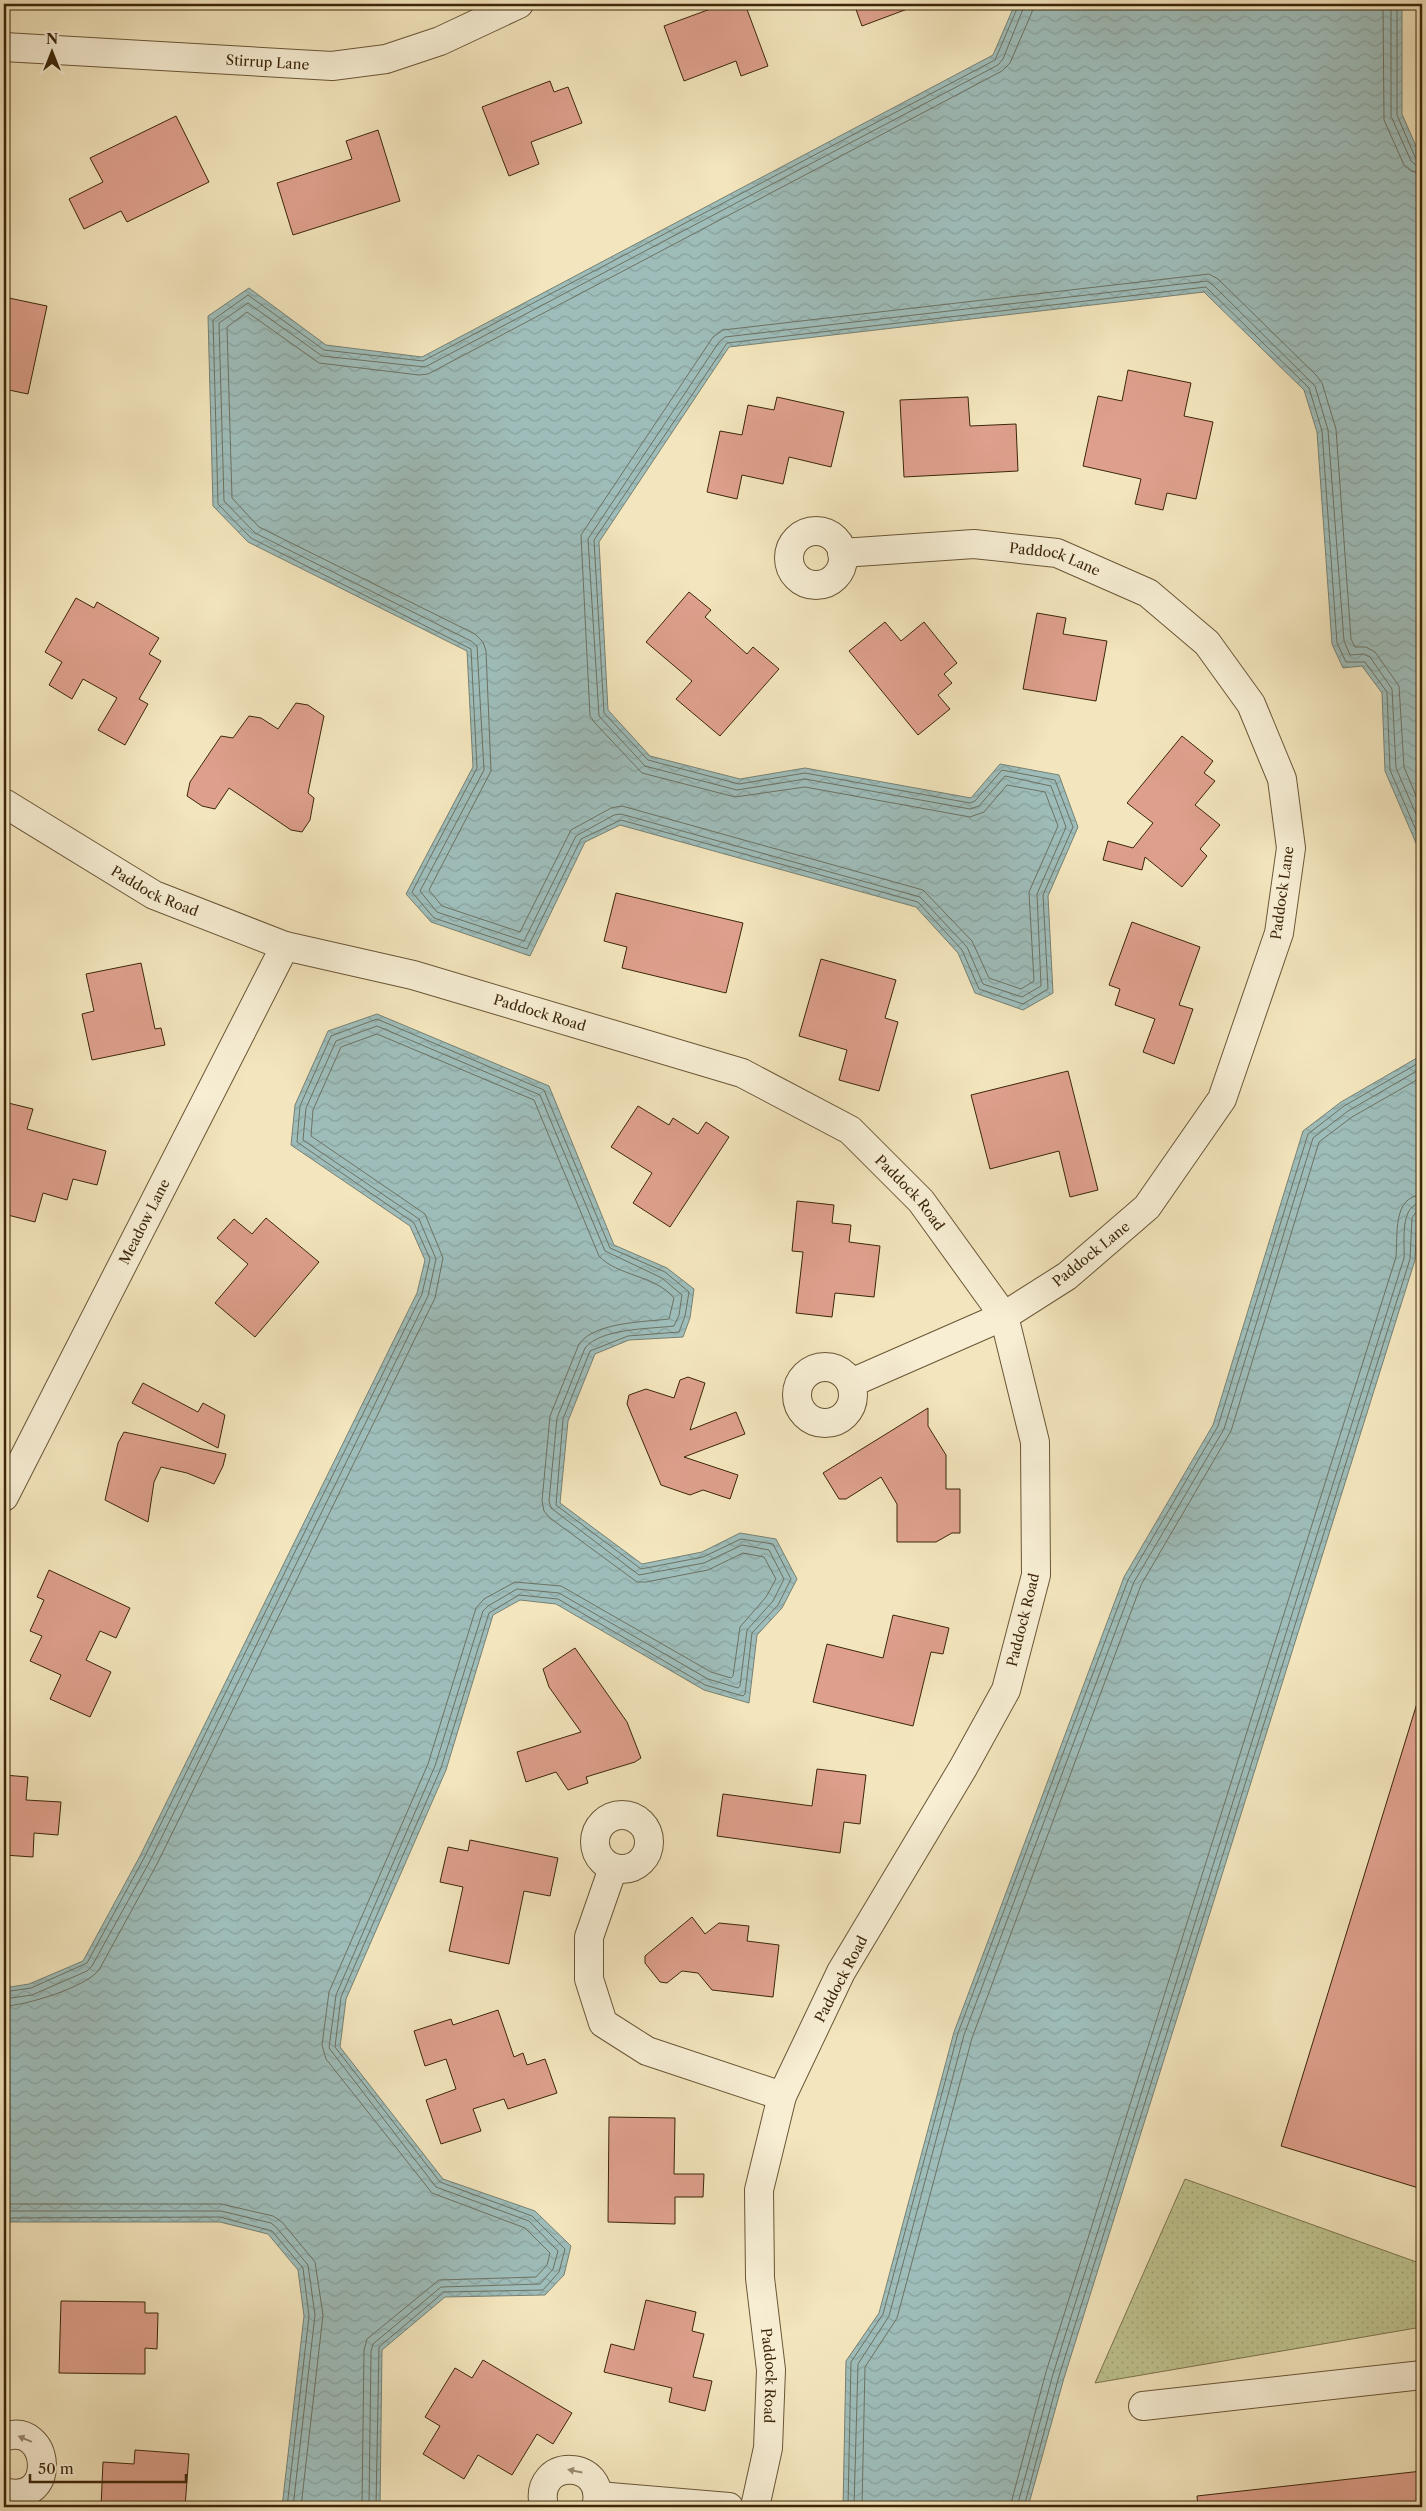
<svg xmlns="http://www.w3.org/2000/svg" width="1426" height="2511" viewBox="0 0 1426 2511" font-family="'Libre Caslon Text',serif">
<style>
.grass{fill:url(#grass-dots);stroke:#7d744c}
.water{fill:url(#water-waves);stroke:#778173}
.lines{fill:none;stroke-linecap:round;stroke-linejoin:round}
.shore{stroke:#6d7262;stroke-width:1}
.building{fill:#dea08c;stroke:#3c2609}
.minor-casing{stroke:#6a5636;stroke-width:30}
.minor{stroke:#f7eed4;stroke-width:28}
.oneway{fill:#9a8a6e}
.labels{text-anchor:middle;stroke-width:4;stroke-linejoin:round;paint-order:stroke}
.street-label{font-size:14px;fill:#3c2609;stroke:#f7eed4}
</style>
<defs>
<pattern id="grass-dots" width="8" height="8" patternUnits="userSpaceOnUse" patternTransform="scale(1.25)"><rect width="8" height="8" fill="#bec38f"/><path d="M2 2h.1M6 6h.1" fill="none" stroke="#a4a77a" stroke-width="1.8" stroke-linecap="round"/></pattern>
<pattern id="water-waves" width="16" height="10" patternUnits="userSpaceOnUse" patternTransform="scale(1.25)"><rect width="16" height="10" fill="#9ebdba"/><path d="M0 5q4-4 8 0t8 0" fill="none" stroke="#89a29f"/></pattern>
</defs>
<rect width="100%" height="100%" fill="#f3e5bd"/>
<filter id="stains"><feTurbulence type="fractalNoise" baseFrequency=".004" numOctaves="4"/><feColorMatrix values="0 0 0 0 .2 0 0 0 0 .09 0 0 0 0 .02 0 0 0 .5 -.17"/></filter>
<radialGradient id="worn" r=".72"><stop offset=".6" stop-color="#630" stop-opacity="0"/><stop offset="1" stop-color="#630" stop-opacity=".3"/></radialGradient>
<!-- grass -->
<path class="grass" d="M 1185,2179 L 1422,2264 L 1422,2327 L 1095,2383 Z"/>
<!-- water -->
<path class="water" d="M 1015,4 L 1402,4 L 1402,114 L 1422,160 L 1422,857 L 1385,771 L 1382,693 L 1362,666 L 1343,668 L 1332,644 L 1317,432 L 1304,390 L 1204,292 L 729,347 L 599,542 L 608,710 L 650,756 L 740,779 L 805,768 L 971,798 L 1000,764 L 1059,775 L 1078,827 L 1048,896 L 1053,993 L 1023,1010 L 975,993 L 958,953 L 916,907 L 620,825 L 585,842 L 530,956 L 431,922 L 406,894 L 473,767 L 467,651 L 248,542 L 213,506 L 208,316 L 249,288 L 326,345 L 422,357 L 993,55 Z
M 377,1014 L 549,1086 L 614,1245 L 667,1268 L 694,1289 L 690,1318 L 683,1337 L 629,1340 L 595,1354 L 568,1421 L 560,1503 L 642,1564 L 702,1552 L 740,1533 L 776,1539 L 797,1579 L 782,1608 L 757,1635 L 749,1703 L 704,1690 L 556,1604 L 520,1600 L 493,1615 L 446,1770 L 346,1999 L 340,2047 L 443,2179 L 535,2211 L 571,2246 L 564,2275 L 545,2295 L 445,2297 L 382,2350 L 380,2507 L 282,2507 L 304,2316 L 298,2270 L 268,2234 L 220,2222 L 4,2222 L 4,1988 L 29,1984 L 83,1961 L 140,1856 L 417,1293 L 425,1260 L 410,1226 L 291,1145 L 295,1105 L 328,1031 Z
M 1422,1055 L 1422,1211 L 1417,1219 L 1415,1260 L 1064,2378 L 1028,2507 L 843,2507 L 846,2361 L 879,2313 L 954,2032 L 1124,1577 L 1213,1425 L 1303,1131 L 1341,1102 Z"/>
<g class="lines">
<!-- shore -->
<path class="shore" d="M 1019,4 L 995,60 L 423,361 L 324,350 L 248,295 L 213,320 L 218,504 L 251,538 L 471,649 L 477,768 L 412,892 L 434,918 L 527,949 L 581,839 L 621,820 L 918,902 L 962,950 L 979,989 L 1023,1004 L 1048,989 L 1043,895 L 1073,827 L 1055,780 L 1002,770 L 975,801 L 970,803 L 805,773 L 739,784 L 648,760 L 604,713 L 594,540 L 727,343 L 1206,287 L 1309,388 L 1322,431 L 1337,643 L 1346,662 L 1365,662 L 1387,692 L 1390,770 L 1422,844
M 1025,4 L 1003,59 L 998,65 L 425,367 L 322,356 L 248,303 L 219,323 L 224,501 L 255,533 L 471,641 L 477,646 L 484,770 L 420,891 L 437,912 L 524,941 L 576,836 L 614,815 L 621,814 L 920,897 L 967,947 L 983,984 L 1022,997 L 1041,986 L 1037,894 L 1066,827 L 1051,786 L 1005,776 L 979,806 L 970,809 L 805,779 L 737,790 L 645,766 L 599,716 L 588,539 L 719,342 L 725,337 L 1207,281 L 1213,285 L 1315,386 L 1328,430 L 1344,641 L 1350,655 L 1363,654 L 1370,657 L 1392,689 L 1396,768 L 1422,828
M 1033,4 L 1032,12 L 1010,63 L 1002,71 L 428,374 L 419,375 L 319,363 L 247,312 L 227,327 L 232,498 L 259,527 L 475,634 L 483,642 L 486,651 L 491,771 L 429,890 L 442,906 L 520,932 L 571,830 L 611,808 L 622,806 L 923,890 L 972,941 L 989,978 L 1021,989 L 1034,981 L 1029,892 L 1058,826 L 1045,792 L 1007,785 L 984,812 L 970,817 L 805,787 L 735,797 L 642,773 L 595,723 L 590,716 L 581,535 L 713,337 L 723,330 L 1209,274 L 1218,279 L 1317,376 L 1322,383 L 1336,429 L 1351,639 L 1355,647 L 1366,647 L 1375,652 L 1399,686 L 1404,767 L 1422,810
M 1383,4 L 1384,120 L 1404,165 L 1411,171 L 1422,174
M 1391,4 L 1391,116 L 1411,161 L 1416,165 L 1422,166
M 1397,4 L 1397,115 L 1415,157 L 1422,160
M 4,1992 L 31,1988 L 87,1963 L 144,1858 L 422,1294 L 430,1259 L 414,1223 L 297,1142 L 300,1106 L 331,1036 L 377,1019 L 544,1090 L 610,1248 L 665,1272 L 689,1292 L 685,1316 L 679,1332 L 628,1336 L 590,1351 L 563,1419 L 556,1505 L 641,1569 L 703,1557 L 741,1539 L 773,1544 L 791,1579 L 778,1605 L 752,1633 L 745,1694 L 743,1696 L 705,1685 L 558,1599 L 519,1595 L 489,1613 L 441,1768 L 341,1997 L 335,2047 L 440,2182 L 532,2216 L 565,2249 L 559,2272 L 543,2290 L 444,2292 L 379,2347 L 376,2507
M 4,1999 L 32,1995 L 87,1971 L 92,1966 L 150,1861 L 428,1296 L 436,1259 L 419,1219 L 303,1140 L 306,1108 L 336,1041 L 377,1026 L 540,1095 L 605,1251 L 662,1278 L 682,1295 L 679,1315 L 674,1326 C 650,1329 601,1328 585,1348 L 557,1418 L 549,1501 L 551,1508 L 639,1575 L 704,1563 L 742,1545 L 769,1550 L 784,1579 L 773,1601 L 747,1630 L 740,1686 L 738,1688 L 708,1679 L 559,1593 L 517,1589 L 488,1606 L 483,1611 L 435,1766 L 336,1995 L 329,2048 L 436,2187 L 529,2221 L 558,2251 L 553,2269 L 540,2284 L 441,2287 L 373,2344 L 371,2351 L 369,2507
M 4,2006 C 25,2006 86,1987 99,1970 L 157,1864 L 435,1298 L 443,1258 L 425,1214 L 311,1136 L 313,1110 L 341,1047 L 377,1034 L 534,1100 L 599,1256 C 617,1276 655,1275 674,1298 L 669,1319 C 644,1322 595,1322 579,1344 L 550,1416 L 542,1501 L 544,1511 L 550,1518 L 637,1582 L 646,1582 L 708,1570 L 743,1553 L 764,1557 L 776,1579 L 766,1597 L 740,1627 L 733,1676 L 731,1678 L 711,1672 L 561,1586 L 515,1582 L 484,1599 L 476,1608 L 428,1764 L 329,1992 L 322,2045 L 326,2059 L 432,2193 L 525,2228 L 550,2253 L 547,2265 L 536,2277 L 439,2280 L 367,2339 L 364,2350 L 362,2507
M 4,2204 L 221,2204 L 273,2216 L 282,2222 L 315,2262 L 323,2315 L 301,2507
M 4,2211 L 221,2211 L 271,2223 L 276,2227 L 308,2265 L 315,2315 L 293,2507
M 4,2218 L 220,2217 L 272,2231 L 303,2268 L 309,2316 L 287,2507
M 848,2507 L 851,2362 L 883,2314 L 958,2033 L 1128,1580 L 1218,1426 L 1308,1134 L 1344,1106 L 1422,1061
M 854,2507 L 858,2364 L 889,2316 L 964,2035 L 1134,1582 L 1224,1429 L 1313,1138 L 1348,1111 L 1422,1068
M 862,2507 L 865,2367 L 897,2318 L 972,2038 L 1141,1585 L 1231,1431 L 1319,1142 L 1352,1117 L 1422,1077
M 1010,2507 L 1046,2372 L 1396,1257 C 1398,1236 1392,1196 1422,1195
M 1017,2507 L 1053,2374 L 1404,1258 C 1405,1242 1399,1204 1422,1203
M 1024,2507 L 1059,2376 L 1410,1259 L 1412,1218 L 1417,1211 L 1422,1209"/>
</g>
<!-- building -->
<path class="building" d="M 724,4 L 745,4 L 768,66 L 741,76 L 736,61 L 684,81 L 664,26 Z
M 854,4 L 917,4 L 918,5 L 862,26 Z
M 550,81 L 554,92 L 568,87 L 582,123 L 531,142 L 539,164 L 509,176 L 482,107 Z
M 176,116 L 209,182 L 127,222 L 121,211 L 84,229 L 69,199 L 103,182 L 90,158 Z
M 378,130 L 400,201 L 293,235 L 277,183 L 352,159 L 346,141 Z
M 4,297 L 47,306 L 28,394 L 4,389 Z
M 1128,370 L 1191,383 L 1184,416 L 1213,422 L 1196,499 L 1167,493 L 1163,510 L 1135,504 L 1141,479 L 1083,466 L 1098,396 L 1122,401 Z
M 777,397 L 844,412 L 831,467 L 789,457 L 783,484 L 742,475 L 737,499 L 707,492 L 720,431 L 742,435 L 748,405 L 774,410 Z
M 968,397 L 970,426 L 1016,424 L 1018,471 L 904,477 L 900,400 Z
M 689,592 L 711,610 L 705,617 L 747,654 L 753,647 L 779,669 L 720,736 L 676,699 L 692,681 L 646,642 Z
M 76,598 L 94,608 L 97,602 L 159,638 L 149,654 L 161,661 L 139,699 L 148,704 L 125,745 L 98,730 L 117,698 L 83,679 L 72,699 L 49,685 L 62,662 L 45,652 Z
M 1037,613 L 1066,618 L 1063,634 L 1107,641 L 1096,701 L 1023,689 Z
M 885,622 L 901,641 L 924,622 L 957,663 L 944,674 L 952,683 L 938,695 L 950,709 L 918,735 L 849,651 Z
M 296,703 L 308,705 L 324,716 L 308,793 L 314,798 L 310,820 L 302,832 L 291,830 L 229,788 L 215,809 L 202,806 L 187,796 L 190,782 L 221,736 L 233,738 L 249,716 L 261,718 L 278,729 Z
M 1182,736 L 1213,761 L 1204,773 L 1215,781 L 1195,805 L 1220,825 L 1200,849 L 1207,856 L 1182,887 L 1145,857 L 1142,870 L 1103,860 L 1108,841 L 1133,848 L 1153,823 L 1127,803 Z
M 616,893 L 743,923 L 726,993 L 622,968 L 627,947 L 604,941 Z
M 1132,922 L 1200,947 L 1179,1005 L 1193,1009 L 1174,1064 L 1143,1052 L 1155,1019 L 1115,1005 L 1120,989 L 1109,985 Z
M 821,959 L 896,980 L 885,1018 L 898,1022 L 879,1091 L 839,1080 L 847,1050 L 799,1036 Z
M 141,963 L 155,1029 L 161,1028 L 165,1045 L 92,1060 L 82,1014 L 94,1011 L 86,974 Z
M 1068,1071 L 1098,1190 L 1070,1197 L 1059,1151 L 990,1169 L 971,1095 Z
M 4,1102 L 33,1109 L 27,1129 L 106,1151 L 97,1185 L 73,1179 L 67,1200 L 43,1193 L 35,1222 L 4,1214 L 4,1157 L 9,1139 L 4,1138 Z
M 638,1106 L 669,1125 L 673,1118 L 698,1134 L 706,1122 L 729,1137 L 670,1227 L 633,1203 L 652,1173 L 611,1147 Z
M 797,1201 L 834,1205 L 832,1223 L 851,1225 L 849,1242 L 880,1246 L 874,1297 L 835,1293 L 832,1317 L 796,1313 L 803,1252 L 792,1251 Z
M 266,1218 L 319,1262 L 255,1337 L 215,1303 L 248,1264 L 217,1238 L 234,1219 L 252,1234 Z
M 688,1377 L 705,1383 L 690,1430 L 736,1412 L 745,1434 L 684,1457 L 738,1475 L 730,1499 L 703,1490 L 690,1495 L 661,1485 L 627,1404 L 629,1395 L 646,1389 L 674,1398 L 680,1380 Z
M 143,1383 L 198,1412 L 203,1403 L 225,1415 L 218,1448 L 132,1403 Z
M 928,1408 L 928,1426 L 946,1455 L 946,1489 L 960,1489 L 960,1533 L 952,1533 L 936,1542 L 897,1542 L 897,1504 L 881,1477 L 846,1499 L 839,1499 L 823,1473 Z
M 124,1432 L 226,1454 L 223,1466 L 214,1484 L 187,1473 L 161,1467 L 154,1482 L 148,1522 L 105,1500 L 118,1443 Z
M 49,1570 L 130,1608 L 116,1638 L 100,1631 L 86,1660 L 111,1672 L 90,1717 L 50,1699 L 61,1675 L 30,1661 L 42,1636 L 30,1631 L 44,1600 L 37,1597 Z
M 893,1615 L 949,1628 L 943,1654 L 931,1652 L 913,1726 L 813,1702 L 827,1644 L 883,1658 Z
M 575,1648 L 627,1722 L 641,1758 L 635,1762 L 586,1777 L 588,1783 L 568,1790 L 556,1772 L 526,1782 L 517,1752 L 581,1732 L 549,1687 L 543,1669 Z
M 1418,1700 L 1422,1700 L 1422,2189 L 1281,2146 Z
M 817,1769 L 866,1775 L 860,1824 L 844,1822 L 840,1853 L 717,1836 L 723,1794 L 812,1806 Z
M 4,1775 L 28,1777 L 26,1800 L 61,1802 L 58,1835 L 34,1833 L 33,1857 L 4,1855 Z
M 470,1840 L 558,1858 L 550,1896 L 524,1891 L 509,1964 L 449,1951 L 463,1887 L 440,1882 L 448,1847 L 468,1851 Z
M 692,1917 L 705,1934 L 719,1923 L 749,1926 L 747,1941 L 779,1945 L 773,1997 L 712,1990 L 698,1973 L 682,1971 L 667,1983 L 660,1982 L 645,1963 L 645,1956 Z
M 498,2010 L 514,2057 L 523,2053 L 527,2065 L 545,2059 L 557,2093 L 508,2109 L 504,2099 L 473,2109 L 481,2131 L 441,2144 L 426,2100 L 456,2089 L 446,2059 L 425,2066 L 414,2031 L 451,2019 L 453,2025 Z
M 609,2117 L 675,2118 L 674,2174 L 704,2174 L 703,2197 L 675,2197 L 675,2224 L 608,2222 Z
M 646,2300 L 696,2312 L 692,2331 L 704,2334 L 693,2377 L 712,2381 L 705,2411 L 669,2402 L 672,2388 L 604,2372 L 611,2344 L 634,2350 Z
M 61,2301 L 145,2302 L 145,2313 L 158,2313 L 157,2349 L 145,2348 L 145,2374 L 59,2373 Z
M 483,2360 L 572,2413 L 553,2444 L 537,2434 L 512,2475 L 478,2455 L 464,2479 L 423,2454 L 440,2426 L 425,2417 L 455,2368 L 472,2378 Z
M 135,2450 L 189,2454 L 185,2507 L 101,2507 L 103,2462 L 134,2464 Z
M 1422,2471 L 1422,2507 L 1198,2507 L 1197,2496 Z"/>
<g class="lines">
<!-- minor casing -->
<g class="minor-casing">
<g id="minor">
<path id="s1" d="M 4,47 L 332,66 L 386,59 L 440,41 L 519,4"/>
<circle cx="816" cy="558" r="27"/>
<path id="s2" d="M 842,553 L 974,544 L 1057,553 L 1148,593 L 1207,643 L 1251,704 L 1282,779 L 1291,848 L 1279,933 L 1222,1099 L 1147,1207 L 1067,1276 L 1004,1316 L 851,1383"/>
<path id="s3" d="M 4,803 L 154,895 L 285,946 L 413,975 L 742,1073 L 850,1130 L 921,1201 L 1004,1316 L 1035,1442 L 1036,1575 L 1006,1690 L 963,1768 L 841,1972 L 782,2096 L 759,2190 L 760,2278 L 771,2370 L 768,2448 L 755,2507"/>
<circle cx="825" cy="1395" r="28"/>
<path id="s4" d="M 4,1497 L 285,946"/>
<circle cx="622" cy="1842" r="27"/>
<path d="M 613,1868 L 589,1937 L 589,1979 L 603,2023 L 647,2051 L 782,2096"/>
<path d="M 1143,2406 L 1422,2375"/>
<path d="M 4,2437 C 51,2420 58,2507 4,2492"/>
<path d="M 598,2496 L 729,2507"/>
<path d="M 544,2507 C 532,2456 609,2459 596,2507"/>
</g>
</g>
<!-- minor -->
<use href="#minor" class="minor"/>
</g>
<!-- one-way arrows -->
<defs><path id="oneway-solid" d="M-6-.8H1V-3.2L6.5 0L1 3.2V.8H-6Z" transform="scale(1.25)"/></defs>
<g class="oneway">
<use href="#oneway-solid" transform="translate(25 2439) rotate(-157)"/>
<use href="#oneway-solid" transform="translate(575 2471) rotate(-168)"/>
</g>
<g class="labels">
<!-- street labels -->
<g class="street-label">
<text dy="5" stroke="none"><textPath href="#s1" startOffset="264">Stirrup Lane</textPath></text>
<text dy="5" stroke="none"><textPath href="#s2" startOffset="215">Paddock Lane</textPath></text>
<text dy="5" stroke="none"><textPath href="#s3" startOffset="175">Paddock Road</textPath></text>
<text transform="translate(1282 893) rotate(-82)" y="5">Paddock Lane</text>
<text dy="5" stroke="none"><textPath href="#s3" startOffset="580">Paddock Road</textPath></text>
<text dy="5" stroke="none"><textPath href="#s3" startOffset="1000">Paddock Road</textPath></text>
<text dy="5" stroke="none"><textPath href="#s4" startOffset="309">Meadow Lane</textPath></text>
<text transform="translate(1091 1254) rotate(-39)" y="5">Paddock Lane</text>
<text transform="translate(1023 1620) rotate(-76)" y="5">Paddock Road</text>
<text transform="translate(841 1979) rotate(-62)" y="5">Paddock Road</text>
<text dy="5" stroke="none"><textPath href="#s3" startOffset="2284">Paddock Road</textPath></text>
</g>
</g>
<!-- margin -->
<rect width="1426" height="2511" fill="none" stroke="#f3e5bd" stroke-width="20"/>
<rect x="5" y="5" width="1416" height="2501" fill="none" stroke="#3c2609" stroke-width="2.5"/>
<rect x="10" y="10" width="1406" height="2491" fill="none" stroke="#3c2609"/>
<!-- north arrow -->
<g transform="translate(52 52)" stroke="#f7eed4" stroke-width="4" paint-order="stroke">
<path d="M0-4L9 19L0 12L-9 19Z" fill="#3c2609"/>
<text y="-8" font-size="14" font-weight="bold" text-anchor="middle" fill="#3c2609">N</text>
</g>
<!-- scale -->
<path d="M30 2474v8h156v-8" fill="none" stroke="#3c2609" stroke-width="2.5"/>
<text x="38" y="2474" font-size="15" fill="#3c2609" stroke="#f7eed4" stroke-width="4" paint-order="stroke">50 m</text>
<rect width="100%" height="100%" filter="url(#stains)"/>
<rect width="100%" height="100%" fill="url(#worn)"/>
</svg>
